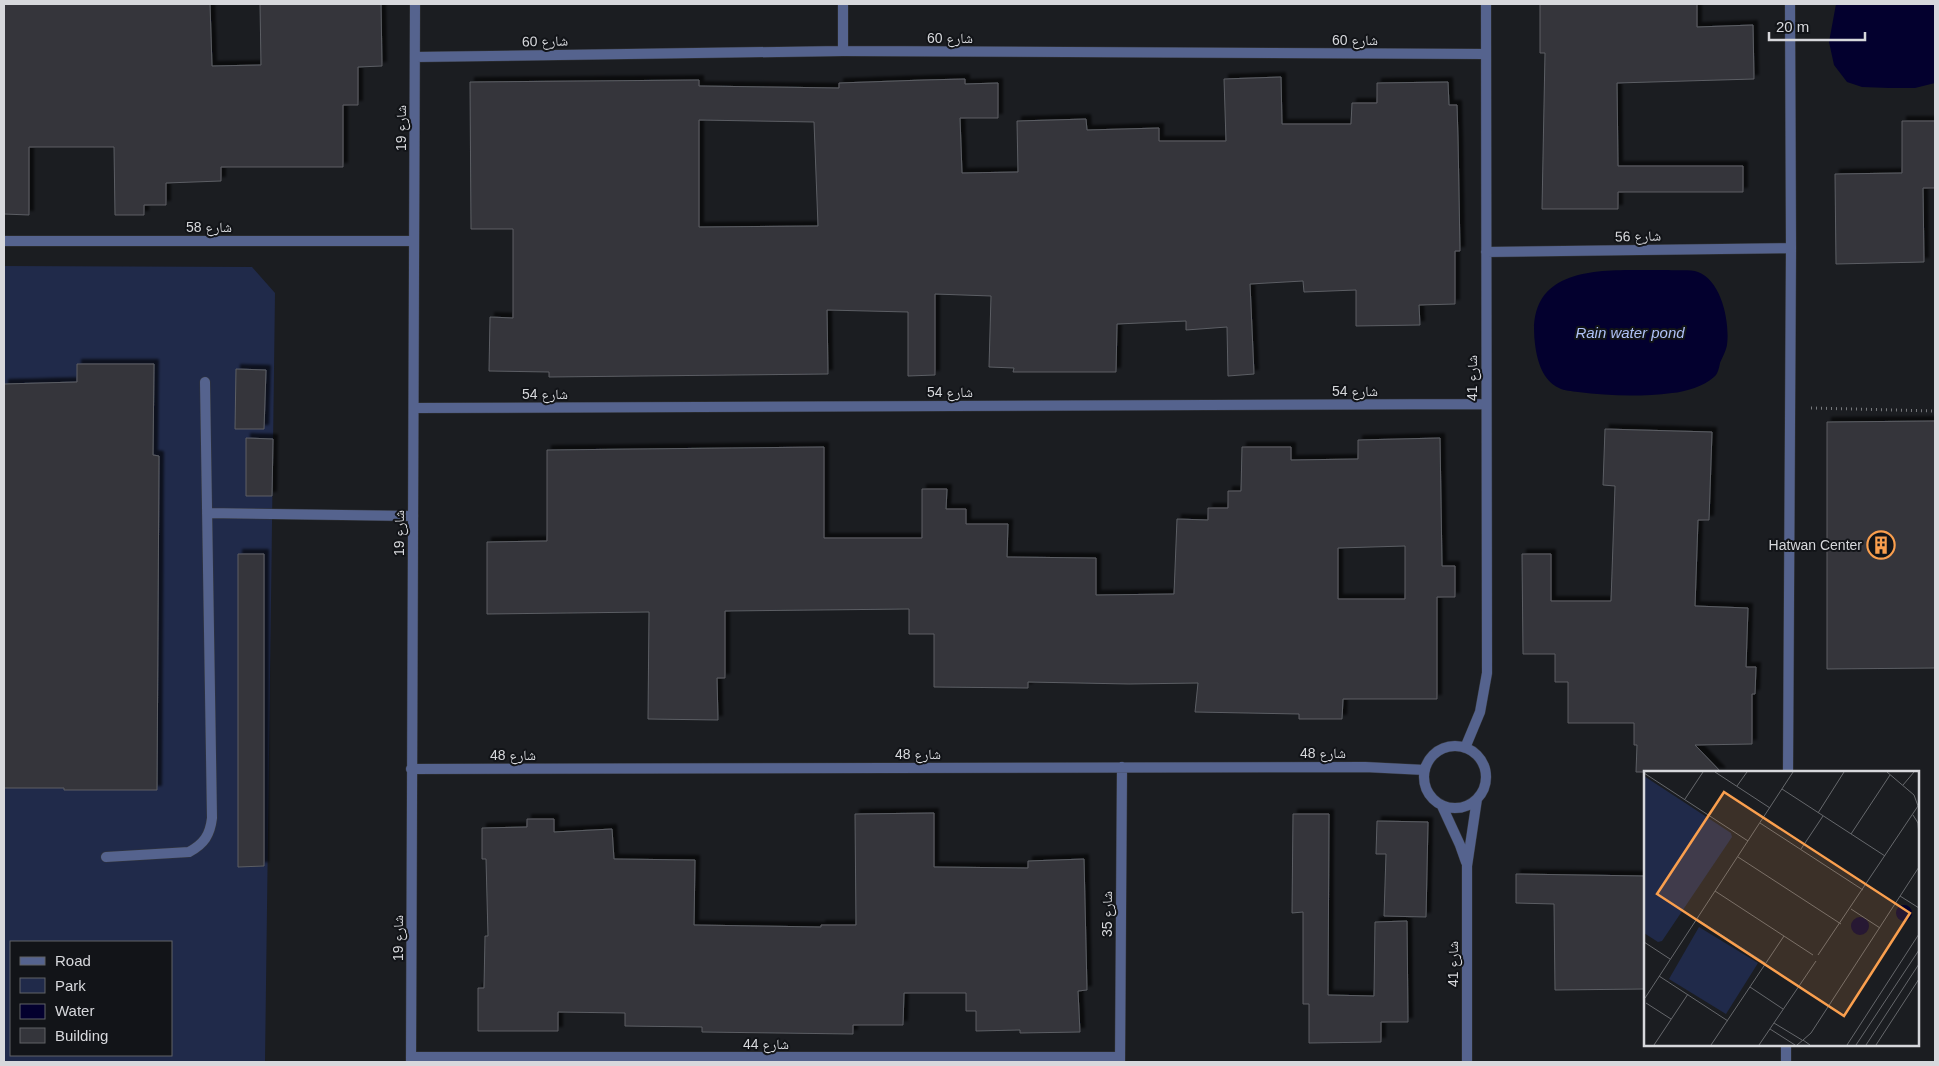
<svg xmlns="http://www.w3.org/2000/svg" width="1939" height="1066" viewBox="0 0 1939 1066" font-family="Arial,'Noto Naskh Arabic',sans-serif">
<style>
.green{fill:#202a4a;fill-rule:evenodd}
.water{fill:#03002e}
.building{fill:#34353b;stroke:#5c5e64;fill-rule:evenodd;filter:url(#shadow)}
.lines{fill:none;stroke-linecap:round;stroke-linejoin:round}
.service-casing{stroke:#35373b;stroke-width:11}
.minor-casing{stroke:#35373b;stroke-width:11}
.path{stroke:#77797d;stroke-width:3;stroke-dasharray:1 4;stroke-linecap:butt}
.service{stroke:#55638e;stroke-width:10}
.minor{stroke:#55638e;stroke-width:10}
.labels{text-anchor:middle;stroke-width:4;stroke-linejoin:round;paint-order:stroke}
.street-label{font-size:14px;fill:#d7d8dc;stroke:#121418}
.poi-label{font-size:14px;fill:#d7d8dc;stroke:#121418;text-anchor:end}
.water-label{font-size:15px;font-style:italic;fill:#afc1f6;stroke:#121418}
.inset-road{fill:none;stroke:#66686c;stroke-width:1}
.view{fill:#fa9f4e;fill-opacity:0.15;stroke:#fa9f4e;stroke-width:2.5}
.inset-edge{fill:none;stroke:#d7d8dc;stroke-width:2.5}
</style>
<defs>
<filter id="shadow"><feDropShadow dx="4.5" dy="-4.5" stdDeviation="1" flood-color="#0009"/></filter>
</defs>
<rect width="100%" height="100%" fill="#1b1d21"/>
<!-- green -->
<path class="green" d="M 4,266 L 252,267 L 275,293 L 265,1062 L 4,1062 ZM 11,942 L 171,942 L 171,1055 L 11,1055 Z"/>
<!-- water -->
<path class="water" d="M 1836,4 L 1935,4 L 1935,83 L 1915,88 L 1889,88 L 1862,87 L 1847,82 L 1834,65 L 1829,42 Z
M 1668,270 C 1677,271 1690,269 1698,272 C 1722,281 1730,323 1727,345 C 1726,351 1722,358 1720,363 C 1719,368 1718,374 1714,377 C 1704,386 1686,392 1672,393 C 1641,397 1608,396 1578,392 C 1572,391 1564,391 1559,388 C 1543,381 1537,361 1535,344 C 1524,259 1612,271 1668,270 Z"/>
<!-- building -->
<path class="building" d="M 4,4 L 210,4 L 212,66 L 261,65 L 260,4 L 381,4 L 382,66 L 358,67 L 358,105 L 343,105 L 343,167 L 221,167 L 221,181 L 166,183 L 166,205 L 144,205 L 144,215 L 115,215 L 114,147 L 29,147 L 29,215 L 4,214 Z
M 1540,4 L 1697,4 L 1697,27 L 1753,25 L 1754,79 L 1617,83 L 1618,166 L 1743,166 L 1743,192 L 1618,192 L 1618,209 L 1542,209 L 1545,53 L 1540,53 Z
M 1281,77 L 1282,124 L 1351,124 L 1352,103 L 1377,103 L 1377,83 L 1448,82 L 1449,105 L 1457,105 L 1458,138 L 1460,251 L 1455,251 L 1455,304 L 1419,305 L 1420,325 L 1356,326 L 1356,290 L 1304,292 L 1303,281 L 1250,284 L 1254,374 L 1228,376 L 1227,327 L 1186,330 L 1186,321 L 1117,324 L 1116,372 L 1013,372 L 1014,368 L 989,367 L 991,296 L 935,294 L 935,375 L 908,376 L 908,312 L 827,310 L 828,374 L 549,377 L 549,372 L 489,371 L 490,317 L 513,318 L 513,229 L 471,229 L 470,82 L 699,80 L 699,86 L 839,88 L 839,83 L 924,80 L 965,79 L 965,84 L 998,83 L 998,118 L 960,118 L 962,173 L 1018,172 L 1017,121 L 1086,119 L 1087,130 L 1159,128 L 1159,141 L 1226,141 L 1224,79 ZM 699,120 L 814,122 L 818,226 L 699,227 Z
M 1902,121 L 1935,121 L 1935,188 L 1923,188 L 1924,262 L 1836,264 L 1835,174 L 1902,173 Z
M 77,364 L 154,364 L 153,455 L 159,456 L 157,790 L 64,790 L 64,788 L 4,788 L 4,384 L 77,382 Z
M 236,369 L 266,370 L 264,429 L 235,429 Z
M 1935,421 L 1935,668 L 1827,669 L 1827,422 Z
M 1605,429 L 1712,432 L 1709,520 L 1698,520 L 1695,606 L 1748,608 L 1746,667 L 1756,667 L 1755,694 L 1752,694 L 1752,744 L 1695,745 L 1721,772 L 1636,772 L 1637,745 L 1634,745 L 1634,723 L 1568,723 L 1568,682 L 1555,682 L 1555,654 L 1523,654 L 1522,554 L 1551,554 L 1551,601 L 1611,601 L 1615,486 L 1603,485 Z
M 246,438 L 273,439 L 272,496 L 246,496 Z
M 1440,438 L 1442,566 L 1455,566 L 1455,597 L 1437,597 L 1437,699 L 1343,699 L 1342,719 L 1299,719 L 1299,714 L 1195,712 L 1198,683 L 1129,684 L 1028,682 L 1028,688 L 934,687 L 934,634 L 909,634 L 909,609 L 725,611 L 725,678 L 717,678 L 718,720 L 648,719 L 649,612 L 487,614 L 487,542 L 547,541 L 547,450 L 824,447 L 824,538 L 922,538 L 922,489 L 947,489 L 946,509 L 966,509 L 966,524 L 1008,524 L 1007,557 L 1096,558 L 1096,595 L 1174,594 L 1177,519 L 1208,520 L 1208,508 L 1228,508 L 1228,491 L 1241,491 L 1242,447 L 1291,447 L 1291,460 L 1358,459 L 1358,440 ZM 1405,546 L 1405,599 L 1338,599 L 1338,548 Z
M 238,554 L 264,554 L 264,866 L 238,867 Z
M 934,813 L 934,867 L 1028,868 L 1028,861 L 1084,859 L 1087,990 L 1078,991 L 1080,1032 L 1020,1033 L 1020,1030 L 976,1031 L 976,1011 L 966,1011 L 966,993 L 904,993 L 903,1025 L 853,1025 L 853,1034 L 702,1032 L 702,1027 L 625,1026 L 625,1013 L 558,1012 L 558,1031 L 478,1031 L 478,988 L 484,988 L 485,936 L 488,936 L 486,859 L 482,859 L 482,828 L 527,827 L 527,819 L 554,819 L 554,832 L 612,829 L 614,859 L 695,860 L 694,925 L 821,927 L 821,925 L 856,925 L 855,814 Z
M 1293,814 L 1329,814 L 1328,995 L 1374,996 L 1375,922 L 1407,921 L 1408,1022 L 1381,1022 L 1381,1042 L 1309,1043 L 1309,1004 L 1303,1004 L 1303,912 L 1292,913 Z
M 1377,821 L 1428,822 L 1426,917 L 1384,916 L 1386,854 L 1376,854 Z
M 1516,874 L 1645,876 L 1645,989 L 1555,990 L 1554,904 L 1516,903 Z"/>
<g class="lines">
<!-- service casing -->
<g class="service-casing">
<path id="service" d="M 207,513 L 413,516
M 106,857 L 189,852 C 204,844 210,835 212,818 L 205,382"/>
</g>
<!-- minor casing -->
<g class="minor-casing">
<path id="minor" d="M 843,51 L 843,4
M 415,57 L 843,51 L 1486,54
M 4,241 L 414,241
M 1486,252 L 1791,248
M 414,408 L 1486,404
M1424 777a31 31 0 1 1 62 0a31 31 0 1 1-62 0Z
M 1465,748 L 1480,712 L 1487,673 L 1486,4
M 411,769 L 1365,767 L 1425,770
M 1788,772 L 1791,248 L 1790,4
M 1442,806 L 1460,845 L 1466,862
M 411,1057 L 1120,1057
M 411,1062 L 415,4
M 1120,1062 L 1122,767
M 1467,1062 L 1467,866 L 1477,799
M 1786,1062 L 1786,1045"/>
</g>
<!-- path -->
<path class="path" d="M 1811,408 L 1935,411"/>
<!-- service -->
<use href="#service" class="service"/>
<!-- minor -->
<use href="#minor" class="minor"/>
</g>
<!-- icons -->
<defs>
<g id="building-ring" transform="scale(1.4375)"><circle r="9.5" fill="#121418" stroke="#fa9f4e" stroke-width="1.5"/><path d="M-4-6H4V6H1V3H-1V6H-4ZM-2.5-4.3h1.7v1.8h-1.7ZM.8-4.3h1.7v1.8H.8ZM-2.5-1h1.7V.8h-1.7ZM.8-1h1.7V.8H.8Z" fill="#fa9f4e"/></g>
</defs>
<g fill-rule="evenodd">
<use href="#building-ring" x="1881" y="545"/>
</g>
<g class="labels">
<!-- street labels -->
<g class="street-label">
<text x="950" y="43">شارع 60</text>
<text x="1355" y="45">شارع 60</text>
<text transform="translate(545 41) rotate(-1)" y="5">شارع 60</text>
<text transform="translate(401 128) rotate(-90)" y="5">شارع 19</text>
<text x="209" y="232">شارع 58</text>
<text transform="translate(1638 236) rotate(-1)" y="5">شارع 56</text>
<text transform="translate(1472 378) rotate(-90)" y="5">شارع 41</text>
<text x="1355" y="396">شارع 54</text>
<text x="950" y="397">شارع 54</text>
<text x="545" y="399">شارع 54</text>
<text transform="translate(399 533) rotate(-90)" y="5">شارع 19</text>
<text x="1323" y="758">شارع 48</text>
<text x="918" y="759">شارع 48</text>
<text x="513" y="760">شارع 48</text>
<text transform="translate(1107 914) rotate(-90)" y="5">شارع 35</text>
<text transform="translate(398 938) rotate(-90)" y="5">شارع 19</text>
<text transform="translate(1453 964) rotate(-90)" y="5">شارع 41</text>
<text x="766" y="1049">شارع 44</text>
</g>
<!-- poi labels -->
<g class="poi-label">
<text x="1862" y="550">Hatwan Center</text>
</g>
<!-- water labels -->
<g class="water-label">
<text x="1630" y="338">Rain water pond</text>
</g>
</g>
<!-- overview -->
<g transform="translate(1644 771)">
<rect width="275" height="275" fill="#1b1d21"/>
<path d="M 0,5 L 87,62 L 88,66 L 18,170 L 14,171 L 0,162 ZM 55,156 L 114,192 L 82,243 L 25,208 Z" fill="#202a4a"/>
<path d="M252 142a8 8 0 1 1 16 0a8 8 0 1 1-16 0ZM207 155a9 9 0 1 1 18 0a9 9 0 1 1-18 0Z" fill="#03002e"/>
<path class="inset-road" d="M 71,1 L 126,37M 0,2 L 104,70M 259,14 L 270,1M 93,15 L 103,1M 138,18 L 241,85M 41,28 L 59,1M 174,42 L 200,1M 269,44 L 274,52 L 275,65M 116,52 L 219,119M 207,63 L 246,4M 157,78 L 179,45M 94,86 L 197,153M 71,120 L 169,184M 256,125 L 275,137M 207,138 L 236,157M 53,148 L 121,192M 0,171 L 26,188M 174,184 L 274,35 L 270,24 L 243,1M 15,205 L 84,250M 106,216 L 139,238M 1,227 L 149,1M 2,232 L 27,248M 130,252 L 158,269M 126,258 L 151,274M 159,269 L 167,262 L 275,96M 10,274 L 44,223M 67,274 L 140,165M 115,274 L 172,190M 153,274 L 159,269 L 166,274M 203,274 L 275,163M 212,274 L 275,179M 222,274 L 275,193M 232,274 L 275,208"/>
<path class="view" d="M 80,21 L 266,142 L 200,245 L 13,123 Z"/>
<rect width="275" height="275" class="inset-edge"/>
</g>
<!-- border -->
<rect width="1939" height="1066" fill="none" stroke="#d7d8dc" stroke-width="10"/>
<!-- legend -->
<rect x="10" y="941" width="162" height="115" fill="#121418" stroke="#616266"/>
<rect x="20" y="957" width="25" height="8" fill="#55638e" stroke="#616266"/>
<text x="55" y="966" font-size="15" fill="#d7d8dc">Road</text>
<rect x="20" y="978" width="25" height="15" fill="#202a4a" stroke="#616266"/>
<text x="55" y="991" font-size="15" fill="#d7d8dc">Park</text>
<rect x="20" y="1004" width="25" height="15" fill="#03002e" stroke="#616266"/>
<text x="55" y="1016" font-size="15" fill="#d7d8dc">Water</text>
<rect x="20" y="1028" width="25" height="15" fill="#34353b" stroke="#616266"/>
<text x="55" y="1041" font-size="15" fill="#d7d8dc">Building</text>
<!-- scale -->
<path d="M1769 32v8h96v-8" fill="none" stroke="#d7d8dc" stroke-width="2.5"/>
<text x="1776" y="32" font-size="15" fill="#d7d8dc" stroke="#121418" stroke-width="4" paint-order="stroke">20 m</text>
</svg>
